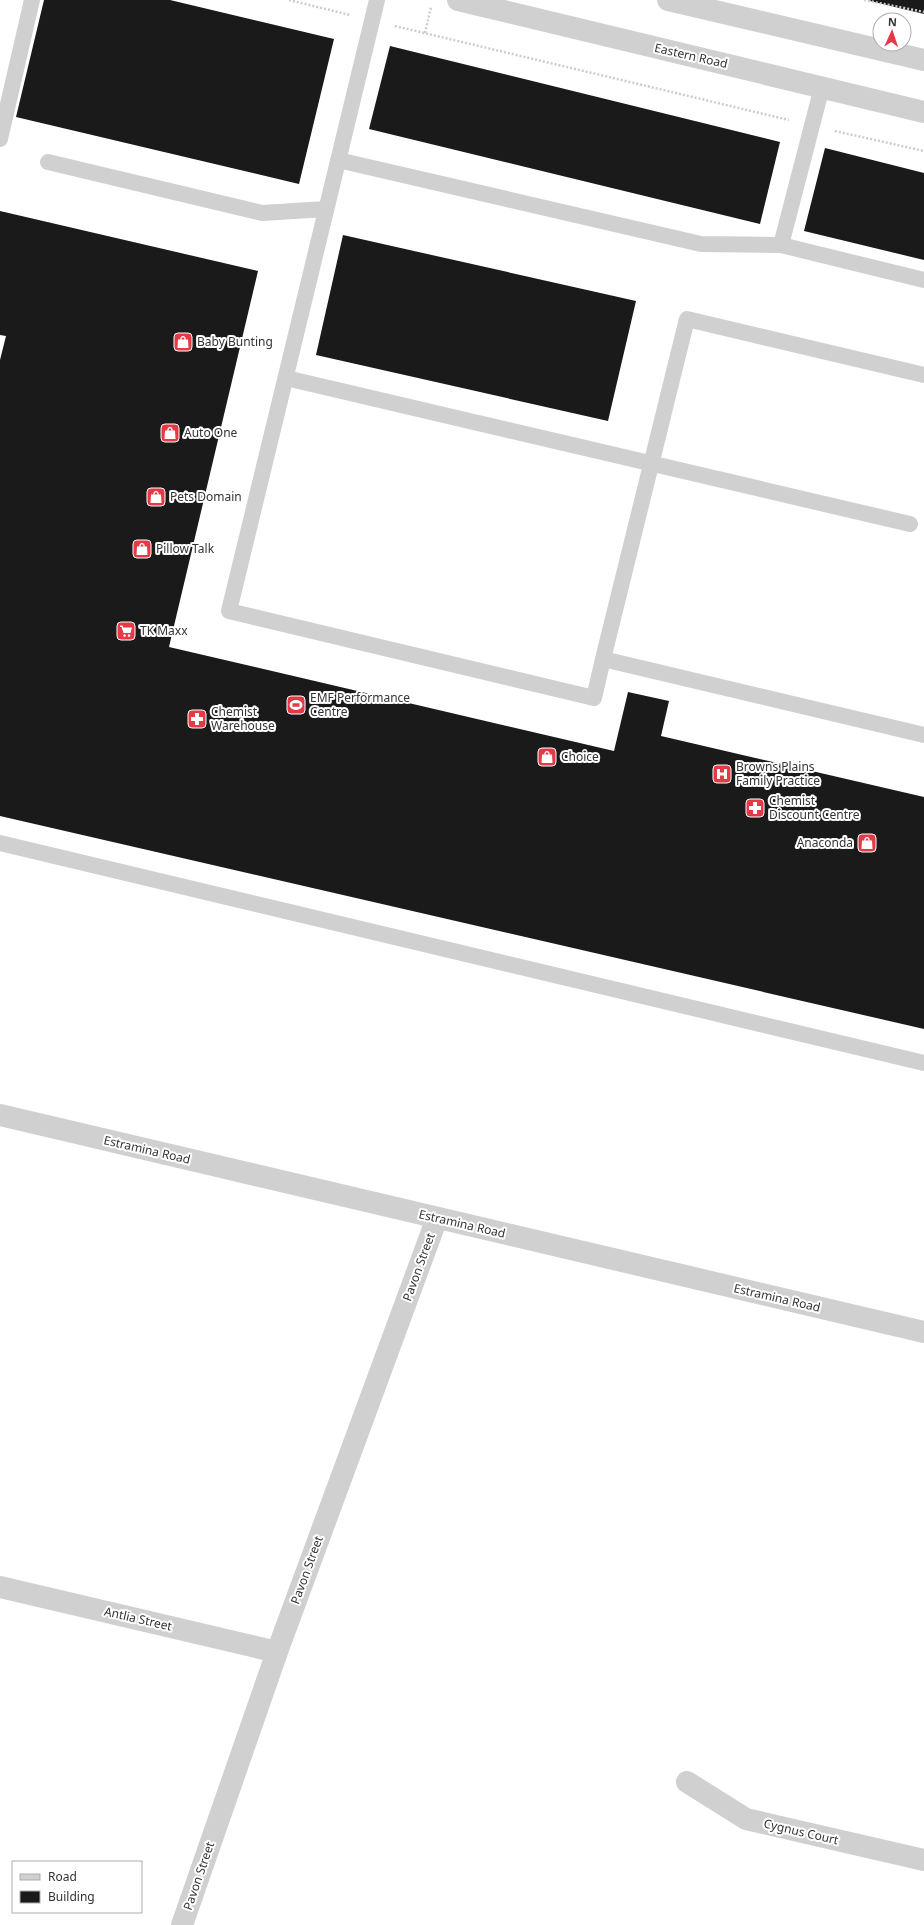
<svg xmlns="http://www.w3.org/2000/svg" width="924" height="1925" viewBox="0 0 924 1925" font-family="'Noto Sans',sans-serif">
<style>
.building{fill:#1a1a1a}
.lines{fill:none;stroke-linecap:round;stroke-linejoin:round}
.path{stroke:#cdcdcd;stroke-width:2.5;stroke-dasharray:2 2;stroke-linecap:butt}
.service{stroke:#d0d0d0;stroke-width:16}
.minor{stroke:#d0d0d0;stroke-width:22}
.labels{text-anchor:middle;stroke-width:4;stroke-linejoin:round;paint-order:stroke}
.street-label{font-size:12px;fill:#333;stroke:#fff}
.poi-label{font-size:12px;fill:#333;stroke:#fff;text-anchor:start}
</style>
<rect width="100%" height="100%" fill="#fff"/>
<!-- building -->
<path class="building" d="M 44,0 L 170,0 L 334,39 L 299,184 L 16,117 Z
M 871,0 L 924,0 L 924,14 L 870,1 Z
M 390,46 L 780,142 L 760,224 L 369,129 Z
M 825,148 L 924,173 L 924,260 L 804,231 Z
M 0,211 L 258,271 L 169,647 L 614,751 L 628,692 L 669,701 L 661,736 L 924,797 L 924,1029 L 0,816 L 0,360 L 6,336 L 0,335 Z
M 343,235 L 636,301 L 608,421 L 316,355 Z"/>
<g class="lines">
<!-- path -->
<path class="path" d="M 289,0 L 350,15
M 864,0 L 924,12
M 395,26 L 789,120
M 425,33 L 431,7
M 835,131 L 924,151"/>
<!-- service -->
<path class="service" d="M 377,0 L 229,611 L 594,698 L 603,659 L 924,735
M 0,139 L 32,0
M 338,160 L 701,244 L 781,245 L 924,280
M 48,162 L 262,213 L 326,209
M 781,245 L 822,87
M 286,378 L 910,524
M 603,659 L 687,319 L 924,375
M 0,843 L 924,1063"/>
<!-- minor -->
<path class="minor" d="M 458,0 L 924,112
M 668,0 L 924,60
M 0,1115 L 924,1332
M 0,1587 L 277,1652
M 687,1782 L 746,1819 L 924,1860
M 182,1925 L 277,1652 L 437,1218"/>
</g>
<!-- icons -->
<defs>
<g id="shop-square" transform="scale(1)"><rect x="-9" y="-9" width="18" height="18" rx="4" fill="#e63946" stroke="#fff"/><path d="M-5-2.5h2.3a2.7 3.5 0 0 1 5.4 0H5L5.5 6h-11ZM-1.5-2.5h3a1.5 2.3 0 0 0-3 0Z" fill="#fff"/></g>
<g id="supermarket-square" transform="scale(1)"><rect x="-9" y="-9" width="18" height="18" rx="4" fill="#e63946" stroke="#fff"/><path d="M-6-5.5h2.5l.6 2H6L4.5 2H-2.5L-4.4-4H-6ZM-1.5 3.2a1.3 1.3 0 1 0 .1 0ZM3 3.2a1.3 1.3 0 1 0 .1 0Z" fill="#fff"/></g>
<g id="stadium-square" transform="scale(1)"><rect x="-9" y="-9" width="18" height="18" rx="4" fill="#e63946" stroke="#fff"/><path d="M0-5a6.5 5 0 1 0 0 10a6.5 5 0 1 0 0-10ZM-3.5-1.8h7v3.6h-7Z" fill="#fff"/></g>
<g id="pharmacy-square" transform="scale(1)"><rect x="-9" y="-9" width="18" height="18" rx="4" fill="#e63946" stroke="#fff"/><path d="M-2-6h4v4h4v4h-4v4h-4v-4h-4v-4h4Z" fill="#fff"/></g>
<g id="hospital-square" transform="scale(1)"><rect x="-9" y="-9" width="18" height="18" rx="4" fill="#e63946" stroke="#fff"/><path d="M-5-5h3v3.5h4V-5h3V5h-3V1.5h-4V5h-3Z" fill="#fff"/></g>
</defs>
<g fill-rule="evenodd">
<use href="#shop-square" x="183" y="342"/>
<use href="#shop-square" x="170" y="433"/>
<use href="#shop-square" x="156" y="497"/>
<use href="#shop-square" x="142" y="549"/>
<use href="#supermarket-square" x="126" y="631"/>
<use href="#stadium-square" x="296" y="705"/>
<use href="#pharmacy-square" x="197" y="719"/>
<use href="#shop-square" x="547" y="757"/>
<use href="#hospital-square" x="722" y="774"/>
<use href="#pharmacy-square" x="755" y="808"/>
<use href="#shop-square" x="867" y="843"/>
</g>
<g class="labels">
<!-- street labels -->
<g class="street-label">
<text transform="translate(691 56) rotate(13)" y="4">Eastern Road</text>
<text transform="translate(147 1150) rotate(13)" y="4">Estramina Road</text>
<text transform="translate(462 1224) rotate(13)" y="4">Estramina Road</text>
<text transform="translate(419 1267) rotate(-70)" y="4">Pavon Street</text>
<text transform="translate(777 1298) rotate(13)" y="4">Estramina Road</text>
<text transform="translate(307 1570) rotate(-70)" y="4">Pavon Street</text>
<text transform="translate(138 1619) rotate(13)" y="4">Antlia Street</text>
<text transform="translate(801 1832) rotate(13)" y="4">Cygnus Court</text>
<text transform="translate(199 1876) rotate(-71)" y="4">Pavon Street</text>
</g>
<!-- poi labels -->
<g class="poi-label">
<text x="197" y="346">Baby Bunting</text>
<text x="184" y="437">Auto One</text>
<text x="170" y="501">Pets Domain</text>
<text x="156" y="553">Pillow Talk</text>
<text x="140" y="635">TK Maxx</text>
<text x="310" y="702">EMF Performance<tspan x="310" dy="14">Centre</tspan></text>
<text x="211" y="716">Chemist<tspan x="211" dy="14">Warehouse</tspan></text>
<text x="561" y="761">Choice</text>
<text x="736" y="771">Browns Plains<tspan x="736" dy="14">Family Practice</tspan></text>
<text x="769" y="805">Chemist<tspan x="769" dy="14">Discount Centre</tspan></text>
<text x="853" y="847" text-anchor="end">Anaconda</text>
</g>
</g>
<!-- legend -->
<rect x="12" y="1861" width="130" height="52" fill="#ffffff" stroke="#adadad"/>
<rect x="20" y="1874" width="20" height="6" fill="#d0d0d0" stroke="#adadad"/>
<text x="48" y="1881" font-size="12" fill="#333333">Road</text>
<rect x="20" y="1891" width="20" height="12" fill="#1a1a1a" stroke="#adadad"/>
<text x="48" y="1901" font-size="12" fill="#333333">Building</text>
<!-- north arrow -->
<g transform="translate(892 32) rotate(3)"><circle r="19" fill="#ffffff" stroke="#adadad"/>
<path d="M0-3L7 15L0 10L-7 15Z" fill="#e63946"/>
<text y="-6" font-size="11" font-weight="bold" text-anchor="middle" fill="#333333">N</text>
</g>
</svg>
